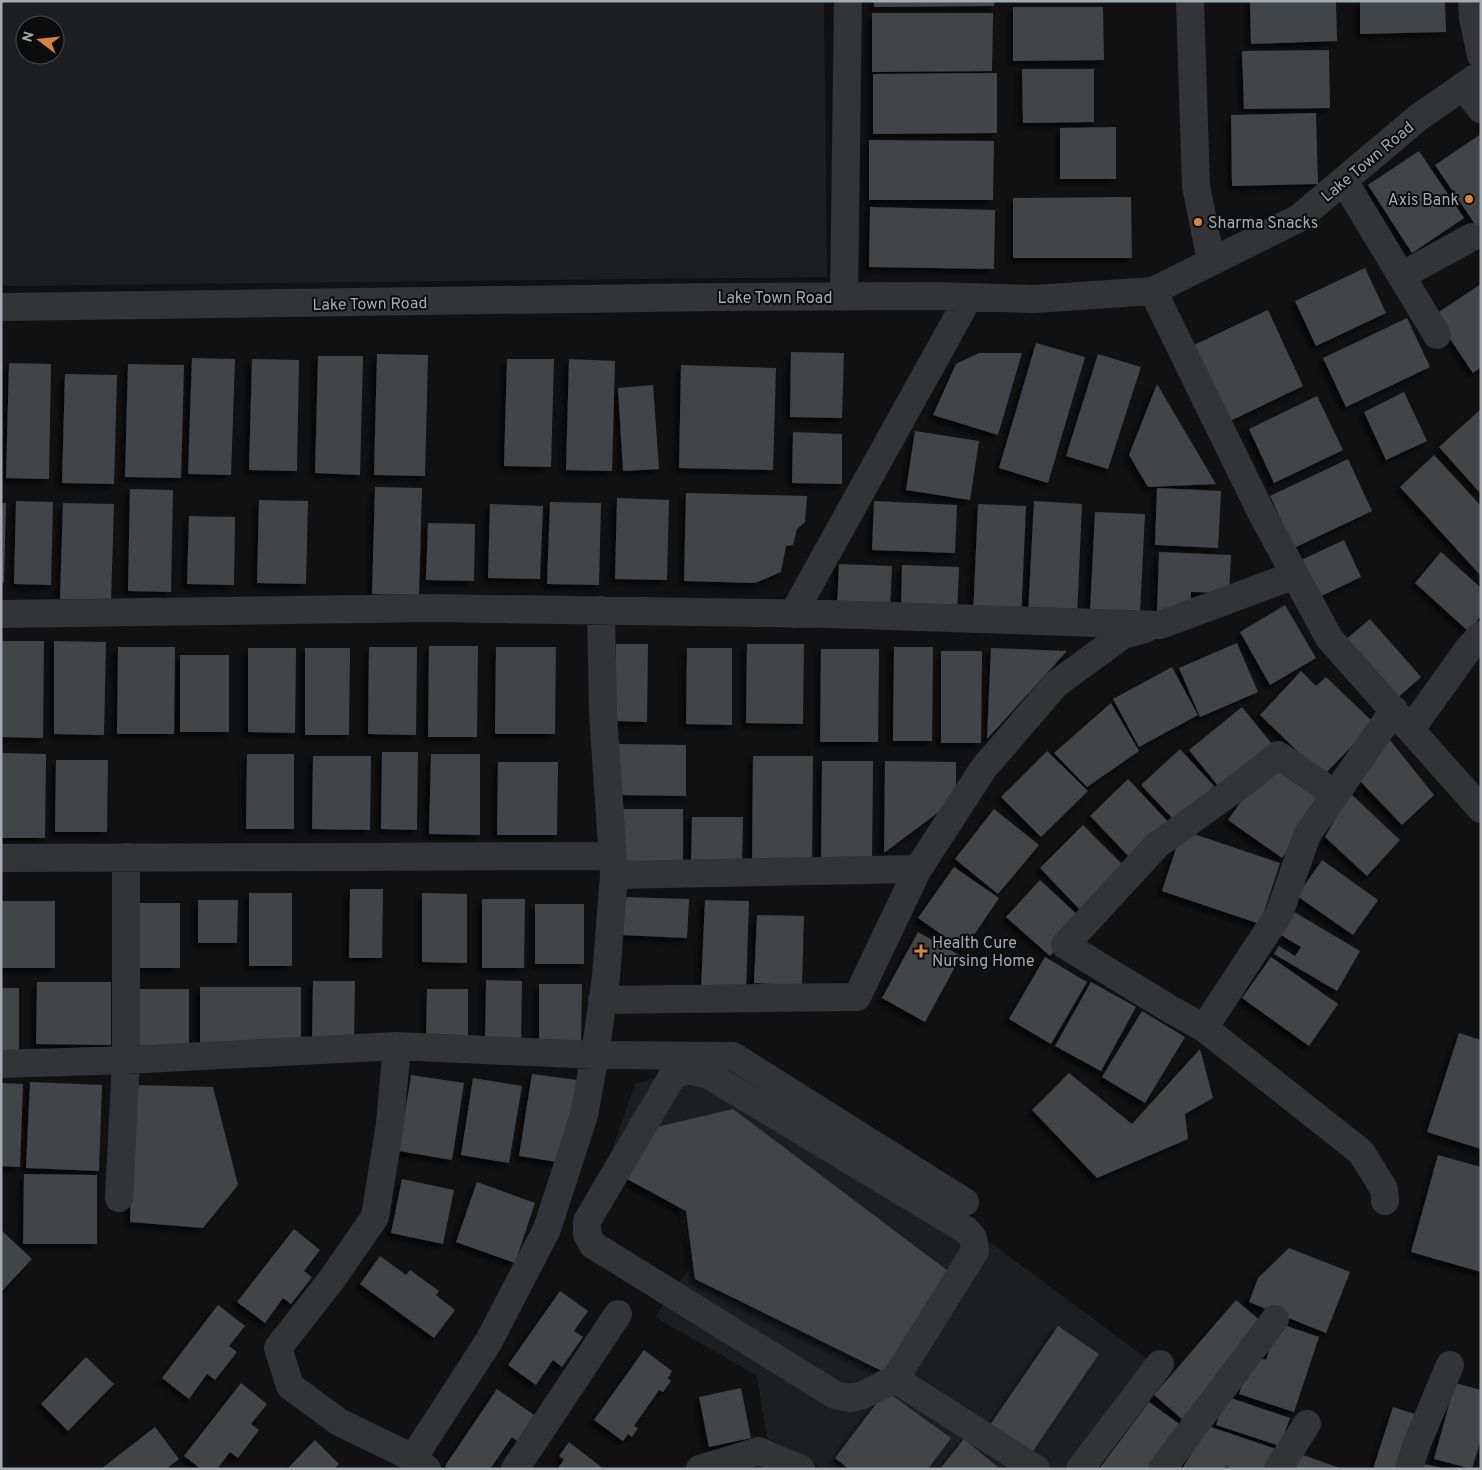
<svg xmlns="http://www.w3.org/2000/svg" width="1482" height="1470" viewBox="0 0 1482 1470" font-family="Overpass,sans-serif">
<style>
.built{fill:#1d1e1f;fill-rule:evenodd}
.building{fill:#434547;filter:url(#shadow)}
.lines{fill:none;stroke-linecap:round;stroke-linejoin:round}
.minor{stroke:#333437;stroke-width:28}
.poi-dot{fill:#db8340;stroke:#0c0c0d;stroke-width:2}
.labels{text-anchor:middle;stroke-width:4;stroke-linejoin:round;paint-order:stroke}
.street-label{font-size:16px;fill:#a4abb1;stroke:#0c0c0d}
.poi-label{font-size:16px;fill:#a4abb1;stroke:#0c0c0d;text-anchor:start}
</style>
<defs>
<filter id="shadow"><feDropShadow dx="-4.5" dy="4.5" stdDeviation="2.5" flood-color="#0009"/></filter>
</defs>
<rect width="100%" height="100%" fill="#111112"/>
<!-- built -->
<path class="built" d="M 1,1 L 824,1 L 827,277 L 1,286 ZM 25,25 L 55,25 L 55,55 L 25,55 Z
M 733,1052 L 1149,1360 L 1081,1469 L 825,1469 L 767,1438 L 757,1376 L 655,1317 L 692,1265 L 670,1175 L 611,1153 L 635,1084 Z"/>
<!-- building -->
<path class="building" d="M 874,1 L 995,1 L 994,6 L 874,7 Z
M 1250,1 L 1336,1 L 1337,41 L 1251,44 Z
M 1360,1 L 1445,1 L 1446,32 L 1360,34 Z
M 1013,7 L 1103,7 L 1104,60 L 1013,61 Z
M 872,13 L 993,13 L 992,71 L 872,72 Z
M 1329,50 L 1330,108 L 1244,109 L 1242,51 Z
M 1022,69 L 1094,69 L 1094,122 L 1023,123 Z
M 997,73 L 997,133 L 873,134 L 873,74 Z
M 1316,113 L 1318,184 L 1232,186 L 1231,115 Z
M 1116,127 L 1116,179 L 1060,179 L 1060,128 Z
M 1481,134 L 1481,233 L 1435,165 Z
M 869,140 L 994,141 L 993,200 L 869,200 Z
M 1419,151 L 1464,218 L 1412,253 L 1368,185 Z
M 1131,197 L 1132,258 L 1013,258 L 1013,198 Z
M 870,207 L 995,210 L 994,269 L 869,267 Z
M 1365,268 L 1386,313 L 1316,346 L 1295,301 Z
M 1481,284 L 1481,367 L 1473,373 L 1434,315 Z
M 1268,310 L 1303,386 L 1228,422 L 1192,346 Z
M 1407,318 L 1430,367 L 1346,407 L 1323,358 Z
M 1036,343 L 1085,357 L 1048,483 L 999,468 Z
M 791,352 L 844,353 L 842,418 L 790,417 Z
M 979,353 L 1022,353 L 998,435 L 933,415 L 956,364 Z
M 377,354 L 428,355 L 425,476 L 374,475 Z
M 1098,354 L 1141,367 L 1108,469 L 1066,456 Z
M 318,356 L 363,356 L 360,475 L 315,473 Z
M 192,358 L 235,359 L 231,475 L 188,474 Z
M 252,359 L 299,360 L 297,471 L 249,470 Z
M 507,359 L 554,359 L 551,467 L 504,466 Z
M 569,359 L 615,361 L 612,471 L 566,470 Z
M 9,363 L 51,364 L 49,479 L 6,478 Z
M 128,364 L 184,365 L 181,478 L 125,477 Z
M 681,365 L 776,368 L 773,470 L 679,468 Z
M 65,374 L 117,375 L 114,484 L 62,483 Z
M 1157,384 L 1216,484 L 1148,487 L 1129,455 Z
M 653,385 L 659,469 L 623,471 L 618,388 Z
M 1404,392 L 1427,441 L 1386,460 L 1364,412 Z
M 1317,396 L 1343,450 L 1274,483 L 1249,429 Z
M 1481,409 L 1481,494 L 1439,447 Z
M 915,431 L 979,441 L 970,500 L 906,490 Z
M 793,432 L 842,434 L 842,484 L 792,483 Z
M 1434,455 L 1481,506 L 1481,576 L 1400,487 Z
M 1348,459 L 1372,511 L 1294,548 L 1270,496 Z
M 375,487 L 422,488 L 419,595 L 372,594 Z
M 1157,488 L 1221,491 L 1218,548 L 1155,545 Z
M 130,489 L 173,490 L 171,592 L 128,591 Z
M 686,493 L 807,496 L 805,522 L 797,529 L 793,545 L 786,546 L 781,572 L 755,583 L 684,581 Z
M 617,498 L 669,500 L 667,580 L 615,579 Z
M 259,500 L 308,501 L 306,584 L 257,583 Z
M 16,501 L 53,502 L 51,585 L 14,584 Z
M 874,501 L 957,505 L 955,553 L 872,550 Z
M 1034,501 L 1082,504 L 1077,618 L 1028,615 Z
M 550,502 L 601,503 L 599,585 L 547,584 Z
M 1,503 L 6,503 L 4,583 L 1,583 Z
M 63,503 L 114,504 L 111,601 L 60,599 Z
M 490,504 L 543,506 L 540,579 L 488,578 Z
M 978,504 L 1026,506 L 1021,619 L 973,617 Z
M 1095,512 L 1145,514 L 1140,613 L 1090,611 Z
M 189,516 L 235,517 L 234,585 L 187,584 Z
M 428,523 L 475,524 L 474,581 L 426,580 Z
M 1344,540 L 1361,577 L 1315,599 L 1297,562 Z
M 1159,552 L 1231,555 L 1229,593 L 1191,592 L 1190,612 L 1157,611 Z
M 1441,552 L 1481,588 L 1481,616 L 1468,631 L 1415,583 Z
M 839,564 L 892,566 L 890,609 L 837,607 Z
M 902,565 L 959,567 L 957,614 L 901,612 Z
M 1285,605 L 1316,658 L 1270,685 L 1240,632 Z
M 1370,619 L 1421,677 L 1394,701 L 1343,642 Z
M 1,641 L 44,641 L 43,738 L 1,737 Z
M 54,641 L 106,642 L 104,735 L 54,734 Z
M 1237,643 L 1258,692 L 1200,717 L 1179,668 Z
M 616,644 L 648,644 L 647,722 L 616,721 Z
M 747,644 L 804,644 L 803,724 L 746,723 Z
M 429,646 L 478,646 L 477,737 L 428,737 Z
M 118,647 L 175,647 L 174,734 L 117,734 Z
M 369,647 L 417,647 L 416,735 L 368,734 Z
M 496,647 L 556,647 L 555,734 L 495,734 Z
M 894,647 L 933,647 L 932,741 L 893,741 Z
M 248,648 L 296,648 L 295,733 L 248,732 Z
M 305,648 L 350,648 L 349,735 L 305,735 Z
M 687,648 L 732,648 L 732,725 L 686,724 Z
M 991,648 L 1067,651 L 987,739 Z
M 821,649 L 879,649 L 878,742 L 820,742 Z
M 941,651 L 982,651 L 981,743 L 941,743 Z
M 180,655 L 229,655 L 229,732 L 180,732 Z
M 1172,667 L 1198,715 L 1139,747 L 1113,699 Z
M 1301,671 L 1316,686 L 1326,677 L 1374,723 L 1323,776 L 1260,715 Z
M 1111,703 L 1139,751 L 1087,787 L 1054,753 Z
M 1242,707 L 1276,749 L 1223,792 L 1189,750 Z
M 1390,740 L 1434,795 L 1402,825 L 1358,779 Z
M 617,744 L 686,745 L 686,796 L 617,795 Z
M 1180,749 L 1214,786 L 1176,822 L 1141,785 Z
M 1047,751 L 1088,791 L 1041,837 L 1001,797 Z
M 382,752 L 418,752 L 417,830 L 381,829 Z
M 1,753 L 46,754 L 45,838 L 1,838 Z
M 247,754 L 294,754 L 294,829 L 246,829 Z
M 431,754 L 480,754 L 480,835 L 429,834 Z
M 313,756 L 371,756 L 370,830 L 312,829 Z
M 753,756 L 813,756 L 812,866 L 752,865 Z
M 56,760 L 108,760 L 107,832 L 55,832 Z
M 822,761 L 873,761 L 872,864 L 821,864 Z
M 885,761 L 956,762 L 956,799 L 884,853 Z
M 498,762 L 558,762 L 557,835 L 497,835 Z
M 1269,762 L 1323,801 L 1282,858 L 1228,820 Z
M 1128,779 L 1172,826 L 1134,862 L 1090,816 Z
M 1350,793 L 1400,840 L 1367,876 L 1325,837 Z
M 621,809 L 683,809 L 683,863 L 620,862 Z
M 994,809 L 1039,845 L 998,894 L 955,859 Z
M 692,817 L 743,817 L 742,864 L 691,863 Z
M 1083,825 L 1130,872 L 1085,915 L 1040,868 Z
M 1182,830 L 1280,863 L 1260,924 L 1162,891 Z
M 1322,860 L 1378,900 L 1353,935 L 1297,896 Z
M 954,867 L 999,898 L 964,950 L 918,918 Z
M 1040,880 L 1083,920 L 1050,956 L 1006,917 Z
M 350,889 L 383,889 L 382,958 L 349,958 Z
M 249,893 L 292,893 L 292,966 L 249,966 Z
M 422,893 L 467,894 L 467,963 L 422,962 Z
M 623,897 L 689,899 L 687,938 L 621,935 Z
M 482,899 L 525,899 L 524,968 L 482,968 Z
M 198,900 L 238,900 L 237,943 L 198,943 Z
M 705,900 L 749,901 L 746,991 L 701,989 Z
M 1,901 L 55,901 L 55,968 L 1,968 Z
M 136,903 L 180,903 L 180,968 L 136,968 Z
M 535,904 L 584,904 L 584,964 L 535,964 Z
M 1289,909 L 1360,951 L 1337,991 L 1274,954 L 1279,946 L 1295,956 L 1301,947 L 1276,932 Z
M 757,915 L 804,916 L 802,985 L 754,983 Z
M 918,932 L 961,956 L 925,1022 L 882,998 Z
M 1045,957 L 1087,982 L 1051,1044 L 1009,1019 Z
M 1271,957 L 1338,1004 L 1309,1046 L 1242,998 Z
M 486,980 L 522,981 L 521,1048 L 485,1048 Z
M 313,981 L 355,981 L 354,1042 L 312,1043 Z
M 37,982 L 111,982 L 111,1045 L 36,1044 Z
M 1091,982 L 1136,1007 L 1101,1071 L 1055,1046 Z
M 539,984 L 582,984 L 581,1050 L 539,1049 Z
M 200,987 L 301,987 L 301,1046 L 200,1045 Z
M 1,988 L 19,988 L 19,1051 L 1,1051 Z
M 138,989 L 189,989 L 189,1045 L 137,1045 Z
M 427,989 L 468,989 L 468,1040 L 426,1040 Z
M 1142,1011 L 1185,1037 L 1145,1103 L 1102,1077 Z
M 1459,1033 L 1481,1040 L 1481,1149 L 1427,1132 Z
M 1200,1049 L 1213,1098 L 1185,1114 L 1188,1139 L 1097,1178 L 1032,1110 L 1069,1073 L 1132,1124 Z
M 532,1074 L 577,1080 L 564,1163 L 519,1156 Z
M 411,1075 L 464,1083 L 452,1160 L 399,1151 Z
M 473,1078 L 522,1086 L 509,1163 L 461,1155 Z
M 30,1082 L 102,1085 L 99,1171 L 26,1168 Z
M 1,1083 L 23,1084 L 20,1167 L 1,1166 Z
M 134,1085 L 213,1087 L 238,1185 L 203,1228 L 130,1222 Z
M 733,1109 L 948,1271 L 884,1372 L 695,1279 L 686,1211 L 627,1179 L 648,1129 Z
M 1438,1155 L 1481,1167 L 1481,1272 L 1411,1252 Z
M 24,1174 L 97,1175 L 97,1244 L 23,1244 Z
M 402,1179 L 454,1190 L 443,1244 L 391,1233 Z
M 477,1182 L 535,1203 L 515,1263 L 456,1242 Z
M 294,1229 L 320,1250 L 304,1271 L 312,1277 L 291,1304 L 283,1298 L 265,1323 L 237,1302 Z
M 1,1230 L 32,1259 L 1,1292 Z
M 1289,1248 L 1350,1272 L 1326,1333 L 1249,1302 L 1258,1278 Z
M 380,1256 L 406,1275 L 410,1270 L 439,1291 L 436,1295 L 455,1310 L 434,1338 L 360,1284 Z
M 560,1291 L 588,1311 L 574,1331 L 583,1337 L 562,1367 L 553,1360 L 536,1385 L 508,1365 Z
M 1236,1300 L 1263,1323 L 1182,1419 L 1154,1395 Z
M 218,1305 L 245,1326 L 229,1346 L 237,1352 L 215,1380 L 207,1374 L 189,1399 L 162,1378 Z
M 1278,1323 L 1319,1337 L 1294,1412 L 1239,1394 L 1252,1355 L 1266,1360 Z
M 1058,1326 L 1099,1354 L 1031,1454 L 990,1425 Z
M 644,1350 L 672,1371 L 668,1378 L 671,1381 L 663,1392 L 659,1390 L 634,1426 L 638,1428 L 632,1437 L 628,1434 L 623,1441 L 594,1420 Z
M 86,1357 L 114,1384 L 68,1431 L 41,1404 Z
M 241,1383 L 267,1404 L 251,1424 L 259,1430 L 238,1458 L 230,1452 L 217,1469 L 201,1469 L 184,1456 Z
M 1455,1383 L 1481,1390 L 1481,1439 L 1472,1469 L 1434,1459 Z
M 741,1388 L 751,1438 L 709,1447 L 699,1397 Z
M 497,1389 L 534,1415 L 517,1441 L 512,1437 L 490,1469 L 449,1469 L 445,1466 Z
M 886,1391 L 951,1438 L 928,1469 L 849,1469 L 835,1458 Z
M 1225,1396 L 1290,1418 L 1280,1446 L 1216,1425 Z
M 1149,1402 L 1185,1428 L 1155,1469 L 1099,1469 Z
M 1393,1407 L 1421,1416 L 1404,1469 L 1373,1469 Z
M 1208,1426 L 1282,1451 L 1272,1469 L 1234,1469 L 1226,1466 L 1224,1469 L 1182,1469 Z
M 155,1427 L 179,1459 L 166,1469 L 101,1469 Z
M 964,1439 L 1000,1469 L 940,1469 Z
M 315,1440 L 339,1464 L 334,1469 L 287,1469 Z
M 569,1442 L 604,1469 L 557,1469 L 564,1460 L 559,1456 Z
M 1300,1454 L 1340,1468 L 1340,1469 L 1294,1469 Z
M 1420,1463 L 1442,1468 L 1441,1469 L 1419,1469 Z"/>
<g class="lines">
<!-- minor -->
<path class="minor" d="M 1190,1 L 1196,186 L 1211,261
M 1472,1 L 1473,18 L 1481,55
M 1463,86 L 1481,109
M 1344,181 L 1437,335
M 1401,276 L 1472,237
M 1153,291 L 1261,512 L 1329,638 L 1481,809
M 844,297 L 848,1
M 1,307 L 715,297 L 934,296 L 1035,299 L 1153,291 L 1299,218 L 1419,117 L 1481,74
M 1,614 L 434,608 L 829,614 L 1160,625 L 1295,575
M 793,614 L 969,297
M 1411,729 L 1469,648 L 1481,635
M 1335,794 L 1278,755 L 1242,784 L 1157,845 L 1065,945 L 1170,1009 L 1204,1028 L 1279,914 L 1307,835 L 1394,710
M 1,858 L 612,856
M 614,875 L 918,869
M 602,1000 L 857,997 L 918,869 L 983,769 L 1056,684 L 1123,635 L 1145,629
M 1204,1028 L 1361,1152 L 1384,1189 L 1385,1201
M 397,1046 L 390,1124 L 375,1217 L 332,1279 L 278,1348 L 290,1386 L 339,1422 L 413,1458 L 427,1469
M 1,1064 L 126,1060 L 397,1046 L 595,1055 L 733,1056 L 965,1202
M 687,1070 L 707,1074 L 966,1230 L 973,1238 L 975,1251 L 895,1379 L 863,1395 L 850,1398 L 835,1395 L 593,1245 L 587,1234 L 587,1221 L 673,1075 Z
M 119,1198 L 126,1060 L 126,857
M 895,1379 L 1036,1469
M 413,1458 L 489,1341 L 547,1229 L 584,1115 L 595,1055 L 606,977 L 614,875 L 603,713 L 601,610
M 515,1469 L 618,1314
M 700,1469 L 759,1451 L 801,1469
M 1080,1469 L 1160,1364
M 1162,1469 L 1275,1319
M 1278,1469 L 1307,1424
M 1409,1469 L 1416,1446 L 1450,1365"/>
</g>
<!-- markers -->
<g class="poi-dot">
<circle cx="1469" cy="199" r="5"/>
<circle cx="1198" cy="222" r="5"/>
<path d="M918.5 943.5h5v5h5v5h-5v5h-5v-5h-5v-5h5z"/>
</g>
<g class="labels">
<!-- street labels -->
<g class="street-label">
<text transform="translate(1367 161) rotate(-40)" y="6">Lake Town Road</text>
<text x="775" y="303">Lake Town Road</text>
<text transform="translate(370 303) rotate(-1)" y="6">Lake Town Road</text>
</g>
<!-- poi labels -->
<g class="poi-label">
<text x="1459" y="205" text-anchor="end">Axis Bank</text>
<text x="1208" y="228">Sharma Snacks</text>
<text x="932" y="948">Health Cure<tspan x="932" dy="18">Nursing Home</tspan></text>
</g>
</g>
<!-- border -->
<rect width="1482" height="1470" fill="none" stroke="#a4abb1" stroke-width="5"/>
<!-- north arrow -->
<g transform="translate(40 40) rotate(286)"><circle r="24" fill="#0c0c0d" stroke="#494c4f"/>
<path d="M0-4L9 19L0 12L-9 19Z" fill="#db8340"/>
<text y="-8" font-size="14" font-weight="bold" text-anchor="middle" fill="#a4abb1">N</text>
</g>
</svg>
